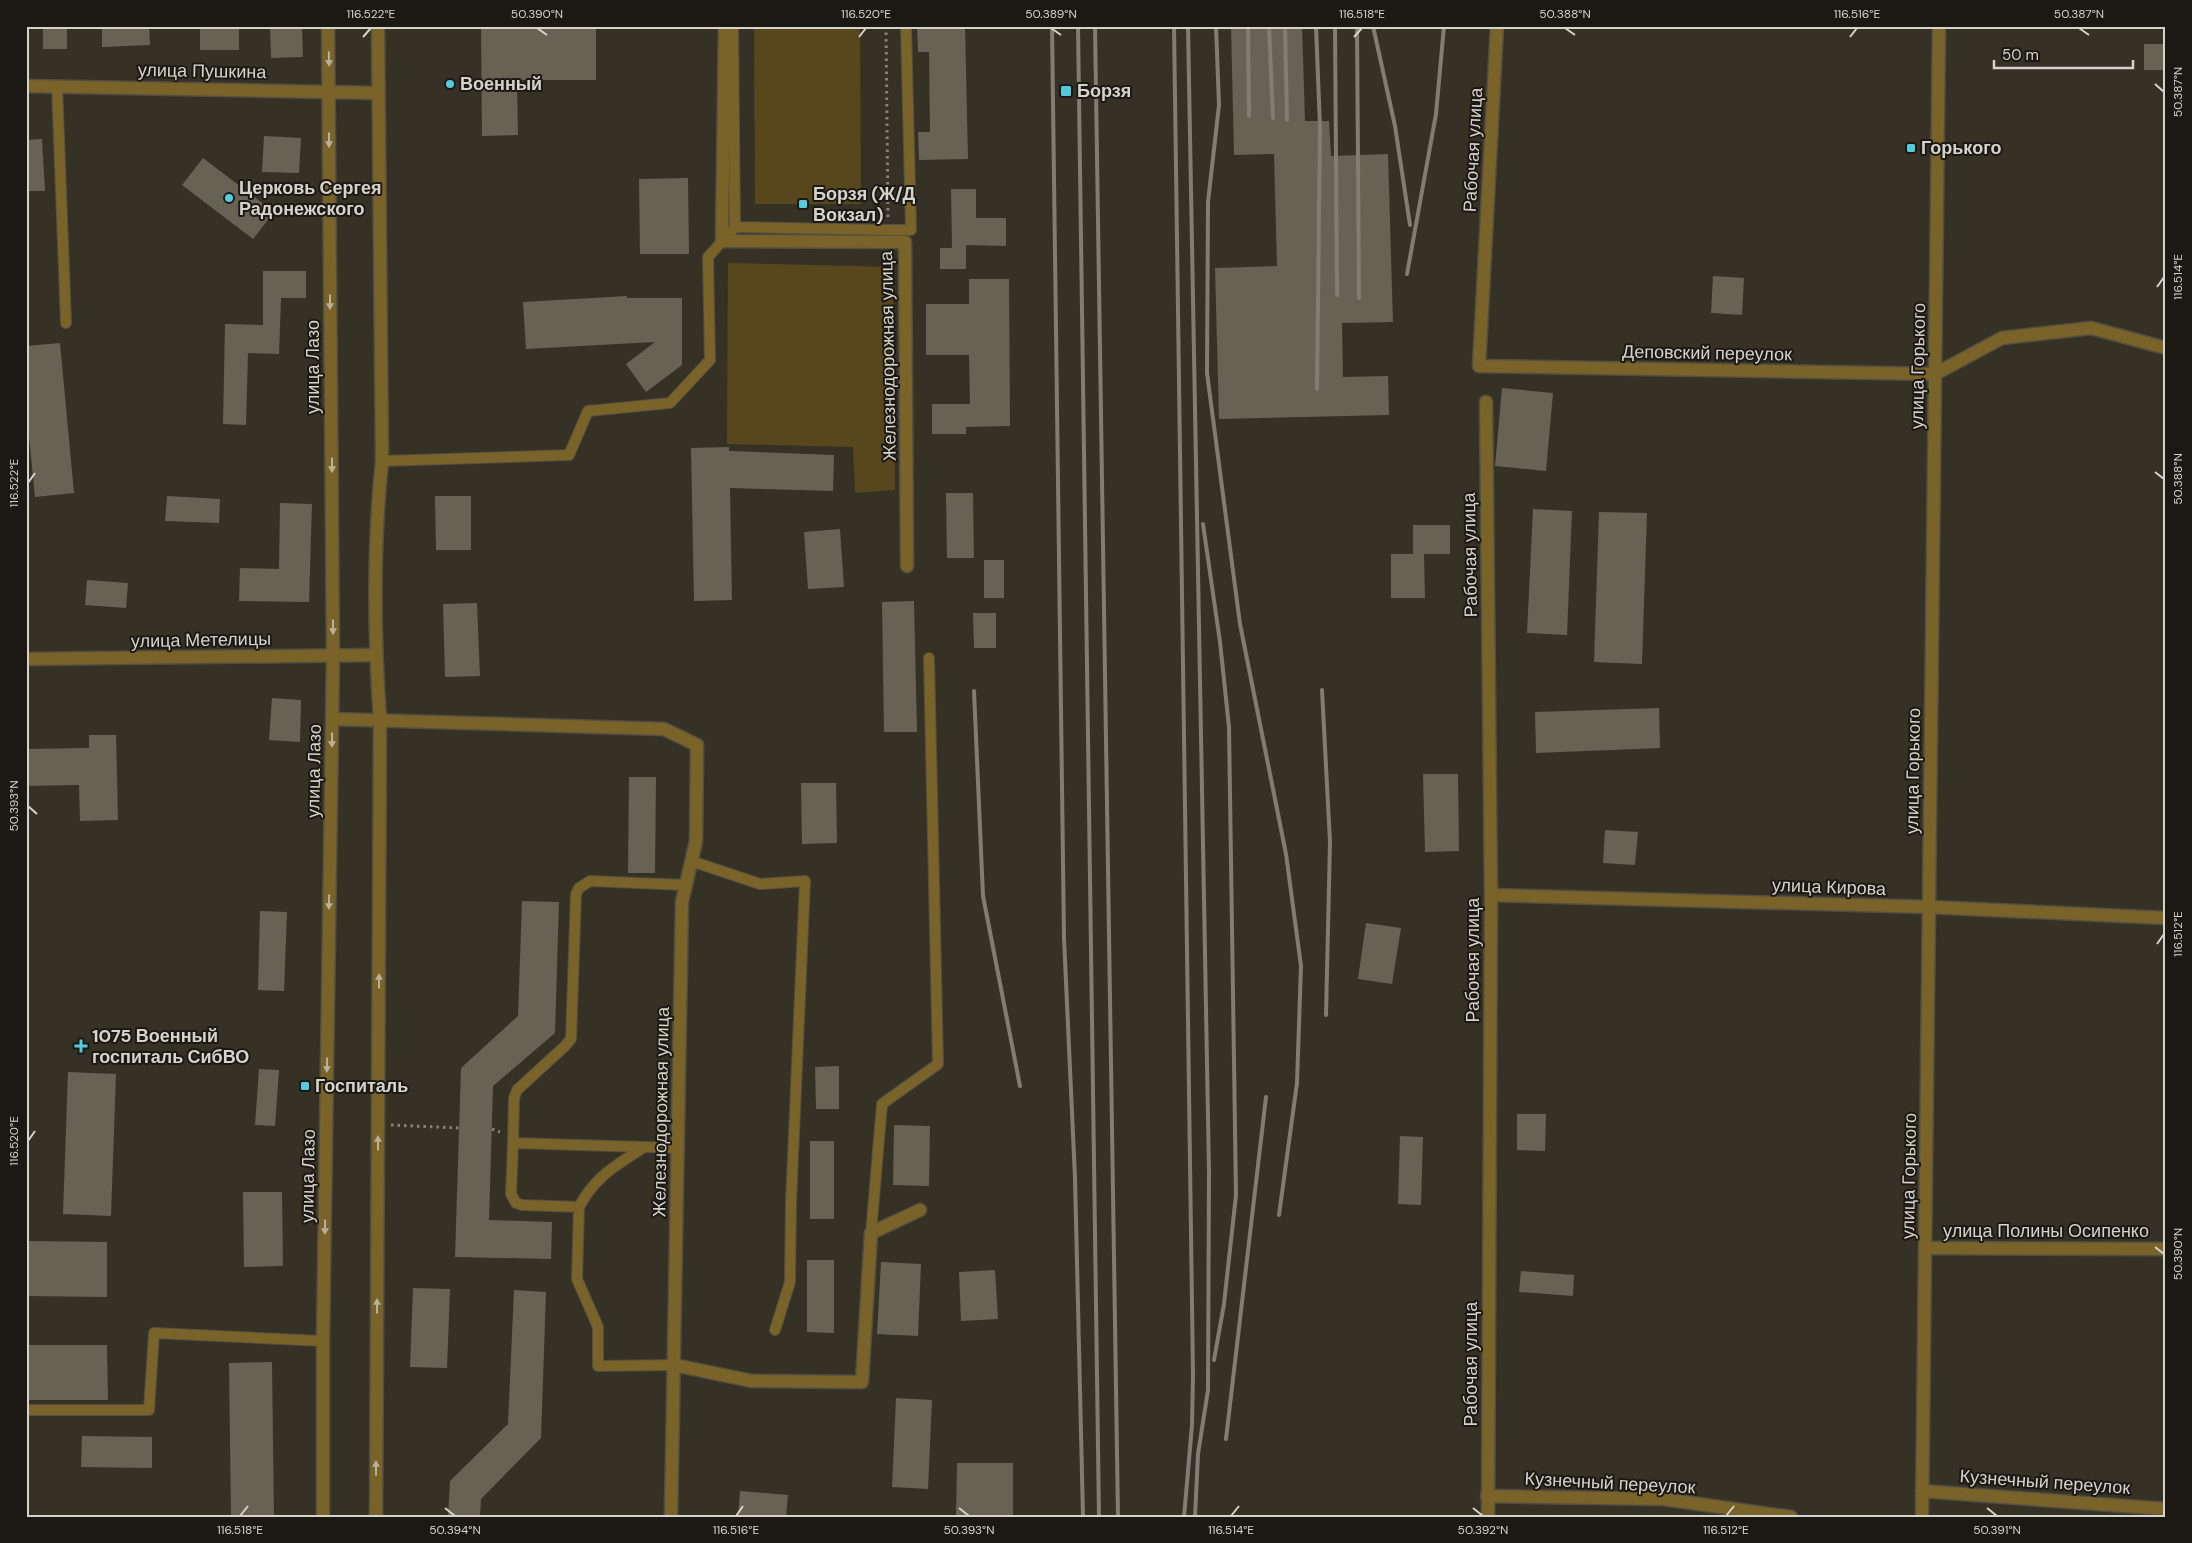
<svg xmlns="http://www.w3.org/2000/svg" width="2192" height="1543" font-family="'DM Sans',sans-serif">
	<rect width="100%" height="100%" fill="#363125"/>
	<g fill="#58471c">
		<polygon points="754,26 860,26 861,204 755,204"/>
		<polygon points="728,263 893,267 895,490 855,493 853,447 727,444"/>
	</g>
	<g fill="#676254">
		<rect x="43" y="26" width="24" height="23"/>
		<polygon points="102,26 149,26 150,45 102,47"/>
		<rect x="200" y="26" width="39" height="24"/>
		<polygon points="270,26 302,26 303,57 271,58"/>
		<polygon points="917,26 965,26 968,159 919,160 918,132 930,132 929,52 918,52"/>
		<polygon points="1231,26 1302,26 1305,121 1329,121 1331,156 1388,154 1393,322 1342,323 1343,377 1388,376 1389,415 1219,419 1215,268 1277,266 1274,154 1234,155"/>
		<polygon points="481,27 596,27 596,80 517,80 518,135 482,136"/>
		<rect x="2144" y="44" width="22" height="26"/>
		<polygon points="264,136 301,138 299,173 262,172"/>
		<polygon points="42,139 45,191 26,191 26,140"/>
		<polygon points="203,158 274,212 253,239 182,185"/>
		<polygon points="688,178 689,254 640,254 639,179"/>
		<polygon points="951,189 976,189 976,218 1006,218 1006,246 966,245 966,269 940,269 940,248 952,248"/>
		<polygon points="263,271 306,271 306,298 281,298 279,354 248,353 246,425 223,424 225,324 263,325"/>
		<polygon points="1713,276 1744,278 1742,315 1711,313"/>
		<polygon points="969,279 1009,279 1010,426 966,427 966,434 932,434 932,404 970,404 969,355 926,355 926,304 969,304"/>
		<polygon points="627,296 627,298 682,298 682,365 646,392 626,364 655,342 526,349 523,302"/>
		<polygon points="60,343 74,493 35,497 26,406 26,346"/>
		<polygon points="1502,388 1553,393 1546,471 1495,466"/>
		<polygon points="729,447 729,451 834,455 833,491 730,488 732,600 694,601 691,448"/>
		<polygon points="946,493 973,493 974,558 947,558"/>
		<polygon points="167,496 220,499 219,523 165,521"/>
		<polygon points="435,496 471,496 471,550 436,550"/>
		<polygon points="280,503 312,504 309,602 239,601 240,568 279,569"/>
		<polygon points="1533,509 1572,511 1567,635 1527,633"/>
		<polygon points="1599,512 1647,513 1642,664 1594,662"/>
		<polygon points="1413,525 1450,525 1450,554 1424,554 1425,598 1391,598 1391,554 1413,554"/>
		<polygon points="840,529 844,587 808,589 804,532"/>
		<rect x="984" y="560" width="20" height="38"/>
		<polygon points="87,580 128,583 126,608 85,605"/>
		<polygon points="914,601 917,732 884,732 882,602"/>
		<polygon points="477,603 480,676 445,677 443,604"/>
		<polygon points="973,613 996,613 996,648 974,648"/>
		<polygon points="272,698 301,700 300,742 269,740"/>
		<polygon points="1659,708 1660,748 1536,753 1535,712"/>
		<polygon points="89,735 116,735 118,820 80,821 79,785 26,786 26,749 89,748"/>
		<polygon points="1423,774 1458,774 1459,851 1425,852"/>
		<polygon points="629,777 656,777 655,873 628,873"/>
		<polygon points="801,783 836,783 837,843 802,844"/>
		<polygon points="1605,830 1638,832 1635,865 1603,863"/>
		<polygon points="522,901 559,902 555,1033 493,1086 489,1220 552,1222 551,1259 455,1257 461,1068 518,1016"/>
		<polygon points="260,911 287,912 284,991 258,990"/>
		<polygon points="1366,923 1401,928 1392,984 1358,979"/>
		<polygon points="839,1066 839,1109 816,1109 815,1067"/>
		<polygon points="259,1069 279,1070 275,1126 255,1125"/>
		<polygon points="68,1072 116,1074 111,1216 63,1214"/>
		<polygon points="1517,1114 1546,1114 1545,1151 1517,1150"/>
		<polygon points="894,1125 930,1126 929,1186 893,1185"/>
		<polygon points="1400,1136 1423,1137 1421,1205 1398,1204"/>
		<rect x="810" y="1141" width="24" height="78"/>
		<polygon points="243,1192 282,1192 283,1266 244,1267"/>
		<polygon points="26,1241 107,1242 107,1297 26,1296"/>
		<polygon points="807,1260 834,1260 834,1333 807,1332"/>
		<polygon points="881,1262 921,1264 918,1336 877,1334"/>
		<polygon points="995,1270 998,1319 961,1321 959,1272"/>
		<polygon points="1521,1271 1574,1275 1573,1296 1519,1292"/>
		<polygon points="413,1288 450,1289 447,1368 410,1367"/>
		<polygon points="514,1290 546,1292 541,1438 481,1499 480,1517 448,1517 450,1481 508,1424"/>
		<polygon points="26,1345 107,1345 108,1400 26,1400"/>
		<polygon points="272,1362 274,1517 231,1517 229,1363"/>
		<polygon points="896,1398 932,1400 928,1489 892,1487"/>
		<polygon points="82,1436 152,1437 152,1468 81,1467"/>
		<polygon points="957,1463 1013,1463 1013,1517 956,1517"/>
		<polygon points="740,1491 788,1495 786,1517 738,1517"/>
	</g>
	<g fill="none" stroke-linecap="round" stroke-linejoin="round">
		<defs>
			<g id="service">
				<polyline points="733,26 735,227 888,230 911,230 906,26"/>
				<polyline points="57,86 66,323"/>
				<polyline points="382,461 569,455 588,411 670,403 710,360 708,257 735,227"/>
				<polyline points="691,861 760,884 805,881 791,1202 790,1282 775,1330"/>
				<polyline points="513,1143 514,1098 517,1090 564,1047 571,1039 576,894 579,888 590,881 686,885"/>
				<path d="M579,1207c17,-32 37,-41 65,-60"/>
				<polyline points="871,1233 882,1104 938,1064 929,658"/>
				<polyline points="674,1365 598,1366 598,1327 577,1279 579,1207 522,1205 516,1203 511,1194 513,1143 678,1148"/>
				<polyline points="26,1410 149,1410 154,1333 323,1341"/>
			</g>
			<g id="minor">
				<polyline points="725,26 722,241 905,242 907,566"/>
				<polyline points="1497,26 1479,366 1935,374 2002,338 2091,328 2166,348"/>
				<polyline points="26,86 377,93"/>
				<polyline points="1486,402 1491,895 1488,1517"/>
				<polyline points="26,659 375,655"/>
				<polyline points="332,719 664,729 697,745 696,841 682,902 671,1517"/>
				<polyline points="1491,895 1929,907 2166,918"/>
				<polyline points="1926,1248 2166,1249"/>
				<polyline points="674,1365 752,1381 862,1382 871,1233 920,1210"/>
				<polyline points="1922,1491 2166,1509"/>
				<polyline points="1487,1496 1663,1499 1791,1517"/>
				<polyline points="1922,1517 1939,26"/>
			</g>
			<g id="tertiary">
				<polyline points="323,1517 323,1341 333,656 328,26"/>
				<path d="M376,1517l4,-797c-6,-86 -7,-173 2,-259l-4,-435"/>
			</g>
		</defs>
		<use href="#service" stroke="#534e43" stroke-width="12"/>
		<use href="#minor" stroke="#534e43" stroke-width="15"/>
		<use href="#tertiary" stroke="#534e43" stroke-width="15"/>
		<g stroke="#878379" stroke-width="3" stroke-dasharray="2.5 4" stroke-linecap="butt">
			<polyline points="886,26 888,218"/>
			<polyline points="391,1125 459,1128"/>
			<polyline points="492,1129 500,1132"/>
		</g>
		<use href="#service" stroke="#7a6328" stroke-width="10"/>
		<use href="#minor" stroke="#7a6328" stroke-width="12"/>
		<use href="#tertiary" stroke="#7a6328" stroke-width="12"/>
		<g stroke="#817d73" stroke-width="4">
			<polyline points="1052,26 1064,938 1075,1178 1083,1517"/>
			<polyline points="1078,26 1099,1517"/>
			<polyline points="1095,26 1118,1517"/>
			<polyline points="1174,26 1193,1375 1192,1425 1184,1517"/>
			<polyline points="1188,26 1209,1172 1208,1390 1198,1454 1195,1517"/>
			<polyline points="1216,26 1219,105 1208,202 1207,373 1240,624 1286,854 1301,966 1297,1083 1279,1215"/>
			<polyline points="1248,26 1249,116"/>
			<polyline points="1269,26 1273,118"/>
			<polyline points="1285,26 1287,120"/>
			<polyline points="1316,26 1320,127 1317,389"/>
			<polyline points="1335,26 1337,295"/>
			<polyline points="1357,26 1359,298"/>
			<polyline points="1373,26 1395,126 1410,225"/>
			<polyline points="1407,274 1436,114 1444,26"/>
			<polyline points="1203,524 1220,642 1229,727 1236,1195 1224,1304 1214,1360"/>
			<polyline points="1322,690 1330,842 1326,1015"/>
			<polyline points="974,691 983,896 1020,1086"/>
			<polyline points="1226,1439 1266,1097"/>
		</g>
	</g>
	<defs><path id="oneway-solid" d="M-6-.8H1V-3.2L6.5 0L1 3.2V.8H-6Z" transform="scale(1.25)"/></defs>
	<g fill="#bab19a">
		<use href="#oneway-solid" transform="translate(329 59) rotate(89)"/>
		<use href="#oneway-solid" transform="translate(329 140) rotate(90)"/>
		<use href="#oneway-solid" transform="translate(330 302) rotate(90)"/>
		<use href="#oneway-solid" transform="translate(332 465) rotate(90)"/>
		<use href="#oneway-solid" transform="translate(333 627) rotate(90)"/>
		<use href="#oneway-solid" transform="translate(332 740) rotate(91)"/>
		<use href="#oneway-solid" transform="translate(329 902) rotate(91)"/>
		<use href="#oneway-solid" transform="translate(379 981) rotate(-90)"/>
		<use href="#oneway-solid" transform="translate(327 1065) rotate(91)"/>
		<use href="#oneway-solid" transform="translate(378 1143) rotate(-90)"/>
		<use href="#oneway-solid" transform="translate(325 1227) rotate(91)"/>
		<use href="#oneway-solid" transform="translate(377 1306) rotate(-90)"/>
		<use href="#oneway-solid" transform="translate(376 1468) rotate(-90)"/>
	</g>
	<path fill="none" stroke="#d6d3cb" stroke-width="2" d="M537,28l10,7M1051,28l10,7M1565,28l10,7M2079,28l10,7M363,37l8,-9M859,37l7,-9M1354,37l8,-9M1850,37l7,-9M2155,84l9,8M2157,287l7,-10M2155,472l9,7M28,483l7,-10M28,806l9,8M2157,944l7,-10M28,1141l7,-10M2155,1247l9,7M445,1508l10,8M959,1508l10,8M1473,1508l10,8M1987,1508l10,8M240,1516l8,-10M736,1516l7,-10M1231,1516l8,-10M1726,1516l8,-10"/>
	<g fill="#54cadd" stroke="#1c1914" stroke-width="2">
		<circle cx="450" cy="84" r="5"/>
		<rect x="1060" y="85" width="12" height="12" rx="2.5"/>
		<rect x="1906" y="143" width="10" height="10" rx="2.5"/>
		<circle cx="229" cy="198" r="5"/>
		<rect x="798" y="199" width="10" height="10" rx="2.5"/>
		<path d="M78.5 1038.5h5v5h5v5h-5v5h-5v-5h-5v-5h5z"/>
		<rect x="300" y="1081" width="10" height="10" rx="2.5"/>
	</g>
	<g text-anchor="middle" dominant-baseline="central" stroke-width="4" stroke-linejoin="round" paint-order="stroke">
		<g font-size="18" fill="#d6d3cb" stroke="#1c1914">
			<text transform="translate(202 71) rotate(1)">улица Пушкина</text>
			<text transform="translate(1473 150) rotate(-87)">Рабочая улица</text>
			<text transform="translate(1707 353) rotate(1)">Деповский переулок</text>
			<text transform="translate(888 356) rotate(-91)">Железнодорожная улица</text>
			<text transform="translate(1918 366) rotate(-89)">улица Горького</text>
			<text transform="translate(313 367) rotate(-90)">улица Лазо</text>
			<text transform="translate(1470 555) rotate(-91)">Рабочая улица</text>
			<text transform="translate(201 640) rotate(-1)">улица Метелицы</text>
			<text transform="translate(314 771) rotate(-89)">улица Лазо</text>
			<text transform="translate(1913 771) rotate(-89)">улица Горького</text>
			<text transform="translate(1829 887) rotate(2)">улица Кирова</text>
			<text transform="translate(1473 960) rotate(-90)">Рабочая улица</text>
			<text transform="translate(661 1112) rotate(-89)">Железнодорожная улица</text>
			<text transform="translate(308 1176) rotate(-89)">улица Лазо</text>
			<text transform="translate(1909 1176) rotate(-89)">улица Горького</text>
			<text x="2046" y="1231">улица Полины Осипенко</text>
			<text transform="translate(1471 1364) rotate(-90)">Рабочая улица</text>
			<text transform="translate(2045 1482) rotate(4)">Кузнечный переулок</text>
			<text transform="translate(1610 1483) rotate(3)">Кузнечный переулок</text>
		</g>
		<g font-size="18" font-weight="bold" fill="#d6d3cb" stroke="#1c1914" text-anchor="start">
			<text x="460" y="84">Военный</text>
			<text x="1077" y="91">Борзя</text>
			<text x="1921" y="148">Горького</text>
			<text x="239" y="188">Церковь Сергея<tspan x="239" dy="21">Радонежского</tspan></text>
			<text x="813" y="194">Борзя (Ж/Д<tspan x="813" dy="21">Вокзал)</tspan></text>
			<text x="92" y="1036">1075 Военный<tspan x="92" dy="21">госпиталь СибВО</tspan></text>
			<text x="315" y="1086">Госпиталь</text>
		</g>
	</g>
	<rect width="2192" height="1543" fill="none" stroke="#1c1914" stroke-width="55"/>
	<path d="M1994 60v8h139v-8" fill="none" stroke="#d6d3cb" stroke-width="2.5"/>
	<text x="2002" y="60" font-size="15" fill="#d6d3cb" stroke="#1c1914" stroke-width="4" paint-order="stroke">50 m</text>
	<rect x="28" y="28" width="2136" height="1488" fill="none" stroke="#d6d3cb" stroke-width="2"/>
	<g font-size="12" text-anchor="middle" fill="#d6d3cb">
		<text x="371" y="18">116.522°E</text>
		<text x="537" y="18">50.390°N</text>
		<text x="866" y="18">116.520°E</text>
		<text x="1051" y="18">50.389°N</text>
		<text x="1362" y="18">116.518°E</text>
		<text x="1565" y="18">50.388°N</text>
		<text x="1857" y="18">116.516°E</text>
		<text x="2079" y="18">50.387°N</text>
		<text transform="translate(2178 92) rotate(-90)" y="4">50.387°N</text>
		<text transform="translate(2178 277) rotate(-90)" y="4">116.514°E</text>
		<text transform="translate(2178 479) rotate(-90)" y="4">50.388°N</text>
		<text transform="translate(14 483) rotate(-90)" y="4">116.522°E</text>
		<text transform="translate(14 806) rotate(-90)" y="4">50.393°N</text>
		<text transform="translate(2178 934) rotate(-90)" y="4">116.512°E</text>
		<text transform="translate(14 1141) rotate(-90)" y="4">116.520°E</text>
		<text transform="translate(2178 1254) rotate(-90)" y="4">50.390°N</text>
		<text x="240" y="1534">116.518°E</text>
		<text x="455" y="1534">50.394°N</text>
		<text x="736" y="1534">116.516°E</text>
		<text x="969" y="1534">50.393°N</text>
		<text x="1231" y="1534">116.514°E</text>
		<text x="1483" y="1534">50.392°N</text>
		<text x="1726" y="1534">116.512°E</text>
		<text x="1997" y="1534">50.391°N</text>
	</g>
</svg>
